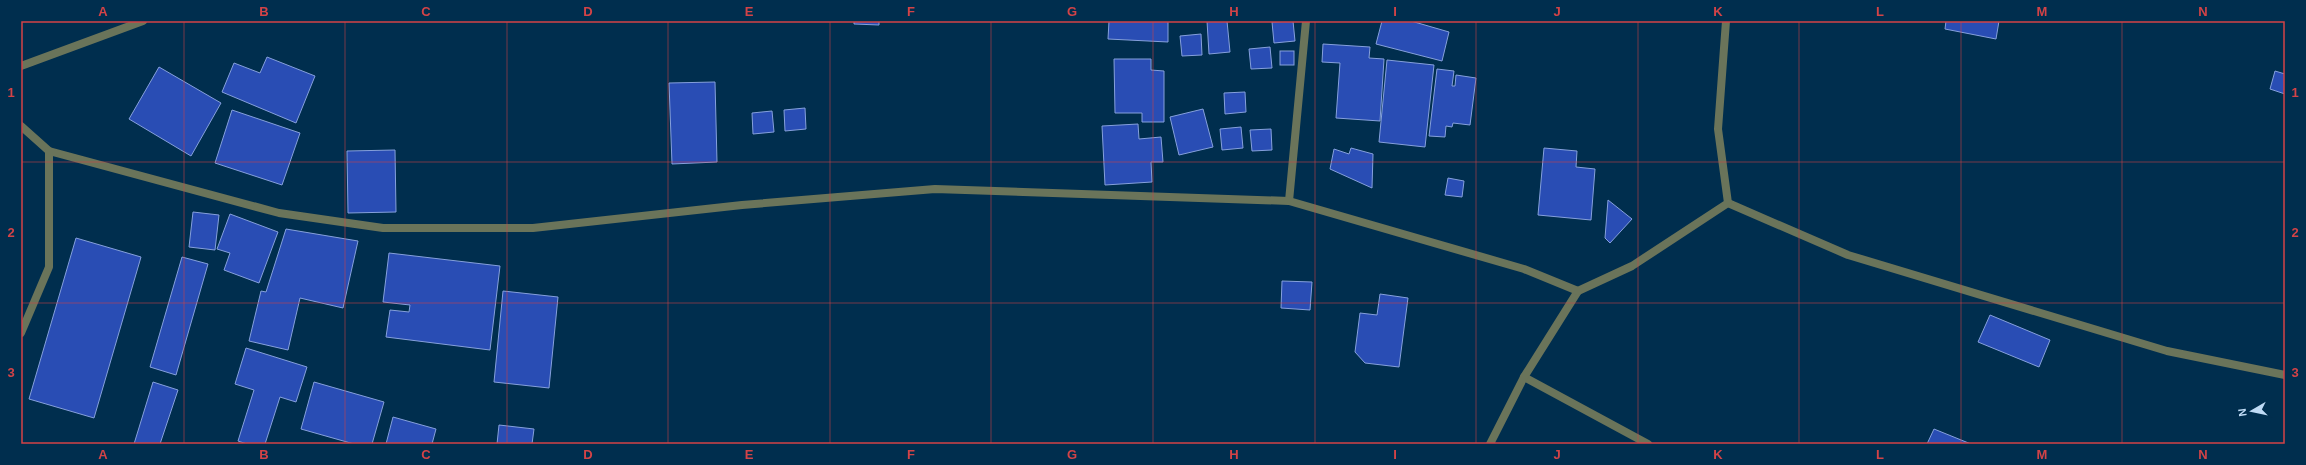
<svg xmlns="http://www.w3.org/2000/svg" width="2306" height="465" font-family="Helvetica,sans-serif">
	<rect width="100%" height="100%" fill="#002e4e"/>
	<g fill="#294db4" stroke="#85a0dc">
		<polygon points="854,21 879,21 879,25 854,24"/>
		<polygon points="1109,21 1168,21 1168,42 1108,39"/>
		<polygon points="1207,21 1227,21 1230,52 1209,54"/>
		<polygon points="1293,21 1295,41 1274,43 1272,22"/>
		<polygon points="1382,21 1411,21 1449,32 1442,61 1376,44"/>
		<polygon points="1946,21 1999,21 1996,39 1945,29"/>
		<polygon points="1201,34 1202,55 1182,56 1180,36"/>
		<polygon points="1323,44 1370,47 1369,58 1384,59 1380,121 1336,118 1340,63 1322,62"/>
		<polygon points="1270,47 1272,68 1251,69 1249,49"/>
		<rect x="1280" y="51" width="14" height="14"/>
		<polygon points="267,57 315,76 296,123 222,92 234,63 260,73"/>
		<polygon points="1114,59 1151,59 1151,70 1164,71 1164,122 1142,122 1142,113 1115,113"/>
		<polygon points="1387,60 1434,65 1425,147 1379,142"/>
		<polygon points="159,67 221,103 191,156 129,119"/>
		<polygon points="1437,69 1454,71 1452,86 1455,86 1456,75 1476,78 1470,125 1453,123 1452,127 1446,126 1445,137 1429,136"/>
		<polygon points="2275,71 2285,74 2285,94 2270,89"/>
		<polygon points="715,82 717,162 672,164 669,83"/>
		<polygon points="1245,92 1246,112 1225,114 1224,93"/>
		<polygon points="805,108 806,129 785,131 784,110"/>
		<polygon points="1203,109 1213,147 1179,155 1170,117"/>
		<polygon points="232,110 300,133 282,185 215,163"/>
		<polygon points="772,111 774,132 753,134 752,113"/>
		<polygon points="1138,124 1139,139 1161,137 1163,162 1151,162 1152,182 1105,185 1102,126"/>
		<polygon points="1241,127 1243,148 1222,150 1220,129"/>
		<polygon points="1271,129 1272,150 1252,151 1250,130"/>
		<polygon points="1351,148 1373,154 1372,188 1330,169 1334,149 1349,154"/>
		<polygon points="1544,148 1577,151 1576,167 1595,169 1591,220 1538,215"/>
		<polygon points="395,150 396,212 348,213 347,151"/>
		<polygon points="1448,178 1464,181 1462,197 1445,195"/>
		<polygon points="1608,200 1632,219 1610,243 1605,238"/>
		<polygon points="193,212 219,215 215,250 189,247"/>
		<polygon points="230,214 278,232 259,283 224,270 230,253 217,249"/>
		<polygon points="286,229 358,241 343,308 300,298 288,350 249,341 261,291 266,292"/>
		<polygon points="76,238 141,257 94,418 29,399"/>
		<polygon points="389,253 500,266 490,350 386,337 390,310 409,312 410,305 383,302"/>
		<polygon points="182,257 208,264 176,375 150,367"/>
		<polygon points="1282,281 1312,282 1310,310 1281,308"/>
		<polygon points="503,291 558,297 549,388 494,382"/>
		<polygon points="1380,294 1408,298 1399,367 1365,363 1355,352 1360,313 1377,315"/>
		<polygon points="1990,315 2050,340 2039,367 1978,342"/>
		<polygon points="246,348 307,367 296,402 280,397 265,444 247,444 238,441 254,390 235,384"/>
		<polygon points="153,382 178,390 160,444 134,444"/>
		<polygon points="314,382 384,402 372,444 354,444 301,429"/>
		<polygon points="393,417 436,429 432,444 386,444"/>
		<polygon points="499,425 534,429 532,444 497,444"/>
		<polygon points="1934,429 1971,444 1927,444"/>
	</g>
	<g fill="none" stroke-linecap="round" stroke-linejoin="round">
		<g stroke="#6a745a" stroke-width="8">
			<polyline points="21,66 143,21"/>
			<polyline points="21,126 49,151"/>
			<polyline points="1289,201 1306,21"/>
			<polyline points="1728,203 1848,255 2167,351 2285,375"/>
			<polyline points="1524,377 1648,444"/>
			<polyline points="1490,444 1524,377 1578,291"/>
		</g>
		<polyline stroke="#6a745a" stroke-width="8" points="21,333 49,267 49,151 279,213 383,228 533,228 742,205 935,189 1289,201 1524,269 1578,291 1632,266 1728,203 1718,129 1726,21"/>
	</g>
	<path fill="none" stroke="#d34347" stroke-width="1" stroke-opacity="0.55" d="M184,21v423M345,21v423M507,21v423M668,21v423M830,21v423M991,21v423M1153,21v423M1315,21v423M1476,21v423M1638,21v423M1799,21v423M1961,21v423M2122,21v423M21,162h2264M21,303h2264"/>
	<rect width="2306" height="465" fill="none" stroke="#002e4e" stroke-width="44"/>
	<g transform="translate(2252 411) rotate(261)" stroke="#002e4e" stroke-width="3" paint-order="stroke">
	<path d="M0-3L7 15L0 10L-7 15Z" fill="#bfdbf5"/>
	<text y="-6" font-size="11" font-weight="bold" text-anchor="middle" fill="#bfdbf5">N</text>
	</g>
	<rect x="22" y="22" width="2262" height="421" fill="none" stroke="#d34347" stroke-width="1.5"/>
	<g font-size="13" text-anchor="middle" font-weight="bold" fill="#d34347">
		<text x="103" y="16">A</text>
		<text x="264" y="16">B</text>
		<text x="426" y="16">C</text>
		<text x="588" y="16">D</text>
		<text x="749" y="16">E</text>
		<text x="911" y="16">F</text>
		<text x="1072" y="16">G</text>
		<text x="1234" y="16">H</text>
		<text x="1395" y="16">I</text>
		<text x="1557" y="16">J</text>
		<text x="1718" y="16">K</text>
		<text x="1880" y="16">L</text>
		<text x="2042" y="16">M</text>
		<text x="2203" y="16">N</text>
		<text x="11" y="97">1</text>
		<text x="2295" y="97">1</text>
		<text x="11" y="237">2</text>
		<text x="2295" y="237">2</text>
		<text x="11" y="377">3</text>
		<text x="2295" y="377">3</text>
		<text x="103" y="459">A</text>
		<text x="264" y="459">B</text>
		<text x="426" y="459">C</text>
		<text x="588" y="459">D</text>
		<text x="749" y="459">E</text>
		<text x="911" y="459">F</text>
		<text x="1072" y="459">G</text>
		<text x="1234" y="459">H</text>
		<text x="1395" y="459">I</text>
		<text x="1557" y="459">J</text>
		<text x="1718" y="459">K</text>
		<text x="1880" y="459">L</text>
		<text x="2042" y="459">M</text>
		<text x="2203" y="459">N</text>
	</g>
</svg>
